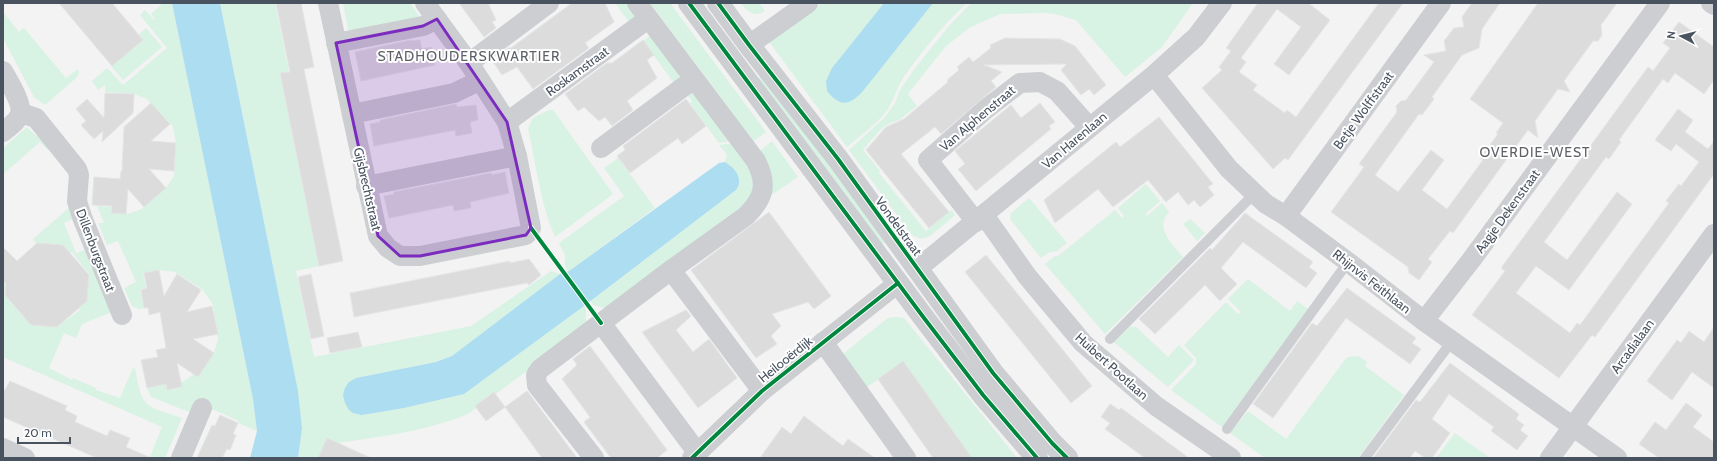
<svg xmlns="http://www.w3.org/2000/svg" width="1717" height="461" font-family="Cabin,sans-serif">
	<rect width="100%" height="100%" fill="#f3f3f3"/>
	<g fill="#d8f2e4">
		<polygon points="160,3 172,3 253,399 257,431 238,423 239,421 198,403 194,414 151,397 147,388 166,384 167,390 182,388 181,383 194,374 198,377 214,353 218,339 213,305 210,300 202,289 175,272 159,270 143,273 146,288 140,290 144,308 139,309 132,306 124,288 136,282 118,241 107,245 98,223 104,223 97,206 111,207 111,213 127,214 140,210 166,188 174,176 176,143 173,127 147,99 134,94 105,92 105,85 98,90 92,81 107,68 123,85 167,48 140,15 145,10 154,20 155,19 151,14 161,5"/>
		<path d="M220,3h55l14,69 -9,2 39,192 -23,5 18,86 157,-31 80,-55 9,3 -108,82 -16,6 -80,16 -7,4 13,33 42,-7 60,-14 120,-88 2,4v18l-118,86c-44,18 -91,23 -138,30l-11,14h-21l4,-30 -4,-37z"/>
		<polygon points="343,3 410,3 419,16 418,20 349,34"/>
		<path d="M615,3h15c6,8 5,14 1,22z"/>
		<polygon points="650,3 670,3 766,132 750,144 731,111"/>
		<path d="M741,3h18l6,8c-11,7 -18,1 -24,-8z"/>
		<path d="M822,3h62l-52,65 31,23 70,-88h34c-24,22 -46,49 -64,75 -6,10 -9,21 -15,31 -11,15 -27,26 -41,38l-77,-104 1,-5z"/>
		<path d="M971,3h222l-31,44 -37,30 -49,-57 -21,-6 -10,-1 -45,1 -31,14 -24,19 -37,47 9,12 -18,14 -11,4 -8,6 -17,20 17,21 -1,2 47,58 25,-21 4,5 -25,21c-7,4 -12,3 -19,-2l-62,-84 36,-33 10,-14 6,-15 15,-21 33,-41z"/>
		<polygon points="3,12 19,32 24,28 66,78 78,69 79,73 77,77 45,105 34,97 3,38"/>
		<polygon points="146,28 162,47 123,80 111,66 143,40 139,34"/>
		<polygon points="652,34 683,74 679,76 684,82 677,87 643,41"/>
		<polygon points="765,73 888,240 876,249 753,82"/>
		<polygon points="693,86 730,141 719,143 690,103 692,101 685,92"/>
		<path d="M549,110h4l60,84 -58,43c-15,-34 -19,-73 -27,-109l5,-10z"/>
		<polygon points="26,128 29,129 36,136 39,134 50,150 48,150 40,142 3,174 3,148"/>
		<polygon points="772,141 798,177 770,196 757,153"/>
		<polygon points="734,143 749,163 757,196 611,310 593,305 591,301 736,190 730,165 725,162 727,154 719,145"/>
		<polygon points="618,158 655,208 569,271 565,267 565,255 559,243 624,196 604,168"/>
		<path d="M1146,184l14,17 -15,13 2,2 15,-13 7,9c-15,16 3,32 14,45l-78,77 -60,-70 10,-8h3l57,-46 7,8 2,-2 -6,-8z"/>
		<polygon points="1029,198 1067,243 1057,251 1050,252 1041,258 1010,219 1011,213"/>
		<path d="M70,207l5,11 -11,5 12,30 11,-4 25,63 -30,12 -6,14 -12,-5 -15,35 23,12 1,-2 23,10v2l24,8 13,-30 2,1c8,41 9,36 47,49l-17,40 -15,-1 12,-30 -159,-70v-75l3,1 -1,12 18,22h1l7,8 26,2 23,-17 -1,-2 8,-7 2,-27 -17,-22 -2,1 -7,-8 -27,-2 -3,-4z"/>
		<polygon points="1190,219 1205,233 1197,241 1183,224"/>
		<polygon points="1248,279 1290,311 1297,301 1308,309 1222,427 1171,390 1196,364 1196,358 1184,345 1226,302 1238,314 1241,312 1228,299"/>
		<polygon points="897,317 904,318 1017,458 971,458 903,362 867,387 843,354 888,318"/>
		<polygon points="1131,326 1133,328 1135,326 1168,357 1179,345 1194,360 1168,387 1114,342"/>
		<polygon points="1358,356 1367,362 1365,366 1404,395 1358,458 1265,458 1230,433 1248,411 1286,439 1347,357"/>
		<polygon points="1455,433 1490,458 1436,458"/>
	</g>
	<g fill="#acddf0">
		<polygon points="172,3 220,3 298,391 302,428 298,458 250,458 257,431 253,399"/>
		<path d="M884,3h49l-70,88c-14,15 -23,16 -36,0l-1,-10 6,-13z"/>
		<path d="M725,162c10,6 19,17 11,28l-152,116 -120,88 -60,14 -42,7 -9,-2 -4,-3 -4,-7 -2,-8 2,-7 4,-6 7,-4 80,-16 16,-6 108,-82 9,-3 150,-108z"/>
	</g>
	<g fill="#dcdcdd" stroke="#e4e5e6">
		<polygon points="59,3 112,3 143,40 112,66"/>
		<polygon points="276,3 301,3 314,67 304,69 343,261 319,266 280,73 290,72"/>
		<polygon points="459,3 488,3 496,20 492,22 496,28 484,37"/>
		<polygon points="572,3 605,3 614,22 585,43 589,48 533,89 517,67 502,75 494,63 499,59 497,56 510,47 511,48"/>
		<polygon points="1258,3 1308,3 1330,20 1289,75 1274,64 1301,27 1277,9 1241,58 1246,62 1239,72 1257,85 1253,90 1285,113 1287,110 1296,117 1379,3 1403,3 1288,160 1285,158 1273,169 1202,88 1222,70 1219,67 1231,51 1226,48"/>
		<polygon points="1472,3 1500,3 1482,29 1479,48 1462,55 1432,97 1434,99 1422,115 1419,114 1375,175 1398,192 1431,150 1444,160 1422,190 1447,209 1483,160 1480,158 1498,134 1496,133 1503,123 1470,99 1538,3 1617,3 1601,25 1602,35 1598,41 1593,41 1564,81 1570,92 1558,89 1535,121 1538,138 1528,130 1453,233 1450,231 1428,259 1432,262 1419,280 1409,273 1408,267 1331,212 1364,167 1359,164 1397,112 1396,106 1401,101 1406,100 1434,62 1424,55 1446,51 1444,41 1454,28 1464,27 1462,17"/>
		<polygon points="1679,22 1714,47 1714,80 1704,94 1675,73 1668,83 1663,79 1619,140 1621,142 1609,159 1606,157 1544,242 1567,260 1617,192 1632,204 1569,290 1536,266 1516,293 1570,333 1577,323 1580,325 1669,203 1666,201 1679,184 1681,186 1699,162 1676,144 1671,151 1655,140 1678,109 1693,120 1685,132 1708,149 1714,141 1714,174 1595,337 1592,335 1559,378 1472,315 1505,271 1501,268 1648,67 1653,71 1670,48 1663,43"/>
		<polygon points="1005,38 1060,39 1075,46 1106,85 1094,95 1089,89 1081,95 1061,70 1067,64 984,65 1002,72 991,81 996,87 941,134 935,127 901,154 949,212 929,228 866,150 886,127 904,119 948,82 947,80 959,70 957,67 969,57 973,62 991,48 990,45"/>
		<polygon points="411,40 411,41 420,40 422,49 431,47 435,65 361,81 355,52"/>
		<polygon points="643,40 654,55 647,60 657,78 627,101 633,110 612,126 605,117 599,121 584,107 578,111 565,94 607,63 612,63"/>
		<polygon points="105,93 134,94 133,113 102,142 103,131 94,139 81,125 86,121 76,109 87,99 104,118"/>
		<polygon points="686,99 706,126 682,144 678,138 630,173 617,156 625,150 623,146"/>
		<polygon points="151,103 170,124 151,141 176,143 174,171 149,169 166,188 144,207 128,189 126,214 111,213 112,206 92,205 94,177 120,179 121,171 122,171 124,127"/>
		<polygon points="1040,103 1055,122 1049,126 1051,129 976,191 958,169 965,164 955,151 1011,105 1021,118"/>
		<polygon points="456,104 457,107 476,105 478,120 470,122 472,133 456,136 455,130 374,146 370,124 380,122 380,120"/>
		<polygon points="1159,117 1213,184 1208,187 1214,195 1200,207 1194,200 1188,205 1178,192 1166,202 1148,180 1113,207 1098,189 1055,223 1044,200 1116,142 1120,147"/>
		<polygon points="505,172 509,193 470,202 471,208 454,211 453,205 389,218 384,196 394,194 394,192 491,173 492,175"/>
		<polygon points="769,212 831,296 814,309 808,302 772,314 781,326 771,336 777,344 756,358 691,270"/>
		<polygon points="1245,213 1313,262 1309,267 1317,273 1306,288 1243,242 1221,268 1237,284 1220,301 1205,285 1155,334 1139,319 1210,248 1212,250"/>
		<polygon points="37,243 63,245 89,275 87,301 57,327 31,325 5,295 6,283 3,282 3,247 17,261"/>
		<polygon points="986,255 1092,386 1071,403 965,272"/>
		<polygon points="529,259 541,275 529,285 527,283 354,317 350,293 510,261 510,263"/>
		<polygon points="159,270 164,296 177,274 201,290 187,312 212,306 218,334 193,339 214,353 198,377 177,363 182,387 167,390 166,384 147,388 141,360 158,357 156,350 166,348 160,312 149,315 148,308 144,308 141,290 147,288 144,273"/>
		<polygon points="311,274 324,336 311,339 298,277"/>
		<polygon points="1347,288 1416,338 1412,343 1421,349 1410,364 1346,318 1273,418 1253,404 1312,323 1317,326"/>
		<polygon points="686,310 691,316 676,330 693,352 709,339 737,378 698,408 642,332"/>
		<polygon points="1714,327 1714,388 1692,372 1672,400 1647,381 1677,340 1681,343 1689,331 1704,342"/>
		<polygon points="358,332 362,347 330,353 327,338"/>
		<polygon points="590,346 667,450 657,458 611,458 584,422 590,417 562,379 577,365 573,359"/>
		<polygon points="903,361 972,458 933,458 878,379"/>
		<polygon points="1450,363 1519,414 1516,419 1524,425 1520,430 1528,436 1517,450 1491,431 1494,427 1449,394 1432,419 1450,433 1432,458 1425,458 1415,451 1410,458 1373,458 1416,400 1420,402"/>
		<polygon points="10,381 67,406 65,410 77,416 75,422 107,436 110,430 130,438 126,447 151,458 97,458 3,417 3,393"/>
		<polygon points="527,391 528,392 577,458 542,458 505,407"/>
		<polygon points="494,392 505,407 486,421 475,406"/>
		<polygon points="1686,403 1702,415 1693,427 1714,442 1714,458 1659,458 1639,444 1655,422 1666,430"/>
		<polygon points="1110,404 1119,410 1121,408 1189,458 1145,458 1105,429 1110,423 1101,417"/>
		<polygon points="220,415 238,423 233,434 236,435 230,450 227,449 222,458 197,458 212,425 215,426"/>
		<polygon points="804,416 843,446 848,439 875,458 760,458 782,427 791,434"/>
		<polygon points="327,438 371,458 318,458"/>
	</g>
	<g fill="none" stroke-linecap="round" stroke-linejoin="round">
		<g stroke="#ccced1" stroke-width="10">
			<polyline points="1110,339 1255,193"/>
			<polyline points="1227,429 1348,262"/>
			<polyline points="1365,458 1452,341"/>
		</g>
		<g stroke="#ccced1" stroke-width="20">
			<polyline points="328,3 378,236 388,248 400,256 420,256 526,235 531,228 517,156 507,122 469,63 425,3"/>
			<polyline points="1711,3 1714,5"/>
			<polyline points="336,43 423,26 437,19"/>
			<polyline points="749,45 808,3"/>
			<polyline points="469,63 549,3"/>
			<path d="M3,71c5,9 20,33 17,43 -3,8 -11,13 -17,18"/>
			<polyline points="1154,75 1229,169 1266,204 1286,216 1348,262 1424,321 1617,458"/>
			<polyline points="21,113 36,118 77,169 79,175 77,201 82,217 122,315"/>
			<polyline points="352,114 454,93 479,81"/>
			<polyline points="507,122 648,19"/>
			<polyline points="601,148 694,79"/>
			<polyline points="366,186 517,156"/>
			<polyline points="984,215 1027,276 1083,343 1156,406 1231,458"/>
			<polyline points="1286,216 1441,3"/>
			<polyline points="976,222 928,160 986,109 1020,83 1040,82 1057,91 1089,127"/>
			<polyline points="917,269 1154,75 1196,37 1222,3"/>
			<polyline points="671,270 762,391"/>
			<polyline points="1424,321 1472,259 1660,3"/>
			<polyline points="601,323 697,452"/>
			<polyline points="823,342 906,458"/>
			<polyline points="3,448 25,458"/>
			<polyline points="181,458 202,408"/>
			<path d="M594,458l-57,-73 -1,-10 4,-6 131,-99 75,-54c18,-18 22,-31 10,-55l-119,-158"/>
			<polyline points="692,458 762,391 898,283"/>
			<polyline points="1550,458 1714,234"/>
		</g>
		<g stroke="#ccced1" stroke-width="22">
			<polyline points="689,3 924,318 983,395 1037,458"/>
			<polyline points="718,3 749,45 838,159 993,373 1052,443 1067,458"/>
		</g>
		<defs>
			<g id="cycleway">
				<polyline points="689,3 924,318 983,395 1037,458"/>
				<polyline points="718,3 749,45 838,159 993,373 1052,443 1067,458"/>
				<polyline points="531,228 601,323"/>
				<polyline points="692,458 762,391 898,283"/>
			</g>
		</defs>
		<use href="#cycleway" stroke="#fff" stroke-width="6"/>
		<use href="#cycleway" stroke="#00873e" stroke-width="4"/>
	</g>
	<path fill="#7b2cbf" fill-opacity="0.2" stroke="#7b2cbf" stroke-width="3" stroke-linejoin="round" d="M437,19l70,103 24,106 -5,7 -106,21h-20l-22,-20 -42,-193 87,-17z"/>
	<g text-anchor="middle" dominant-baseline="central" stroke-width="4" stroke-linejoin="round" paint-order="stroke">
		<g font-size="13" fill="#495360" stroke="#fff">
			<text transform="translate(577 71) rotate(-36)">Roskamstraat</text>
			<text transform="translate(1363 110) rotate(-54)">Betje Wolffstraat</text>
			<text transform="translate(977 118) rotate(-40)">Van Alphenstraat</text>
			<text transform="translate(1074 140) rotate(-40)">Van Harenlaan</text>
			<text transform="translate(368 189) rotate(77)">Gijsbrechtstraat</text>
			<text transform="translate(1507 211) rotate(-54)">Aagje Dekenstraat</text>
			<text transform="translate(899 226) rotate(54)">Vondelstraat</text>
			<text transform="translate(96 250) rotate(69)">Dillenburgstraat</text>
			<text transform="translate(1372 281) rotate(38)">Rhijnvis Feithlaan</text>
			<text transform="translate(1632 346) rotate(-54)">Arcadialaan</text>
			<text transform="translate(785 359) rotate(-39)">Heilooërdijk</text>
			<text transform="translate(1112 366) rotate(42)">Huibert Pootlaan</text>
		</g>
		<g font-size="14" letter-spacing="1" fill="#5e6167" stroke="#fff">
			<text x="469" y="56">STADHOUDERSKWARTIER</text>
			<text x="1535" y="152">OVERDIE-WEST</text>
		</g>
	</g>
	<rect width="1717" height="461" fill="none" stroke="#495360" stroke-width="8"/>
	<g transform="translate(1681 36) rotate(277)" stroke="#ffffff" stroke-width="3" paint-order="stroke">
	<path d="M0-3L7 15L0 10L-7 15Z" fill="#495360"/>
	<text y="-6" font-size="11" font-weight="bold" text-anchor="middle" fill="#495360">N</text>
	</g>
	<path d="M18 437v6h52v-6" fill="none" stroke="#495360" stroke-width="2"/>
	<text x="24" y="437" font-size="12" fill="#495360" stroke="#ffffff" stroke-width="3" paint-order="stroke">20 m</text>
</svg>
